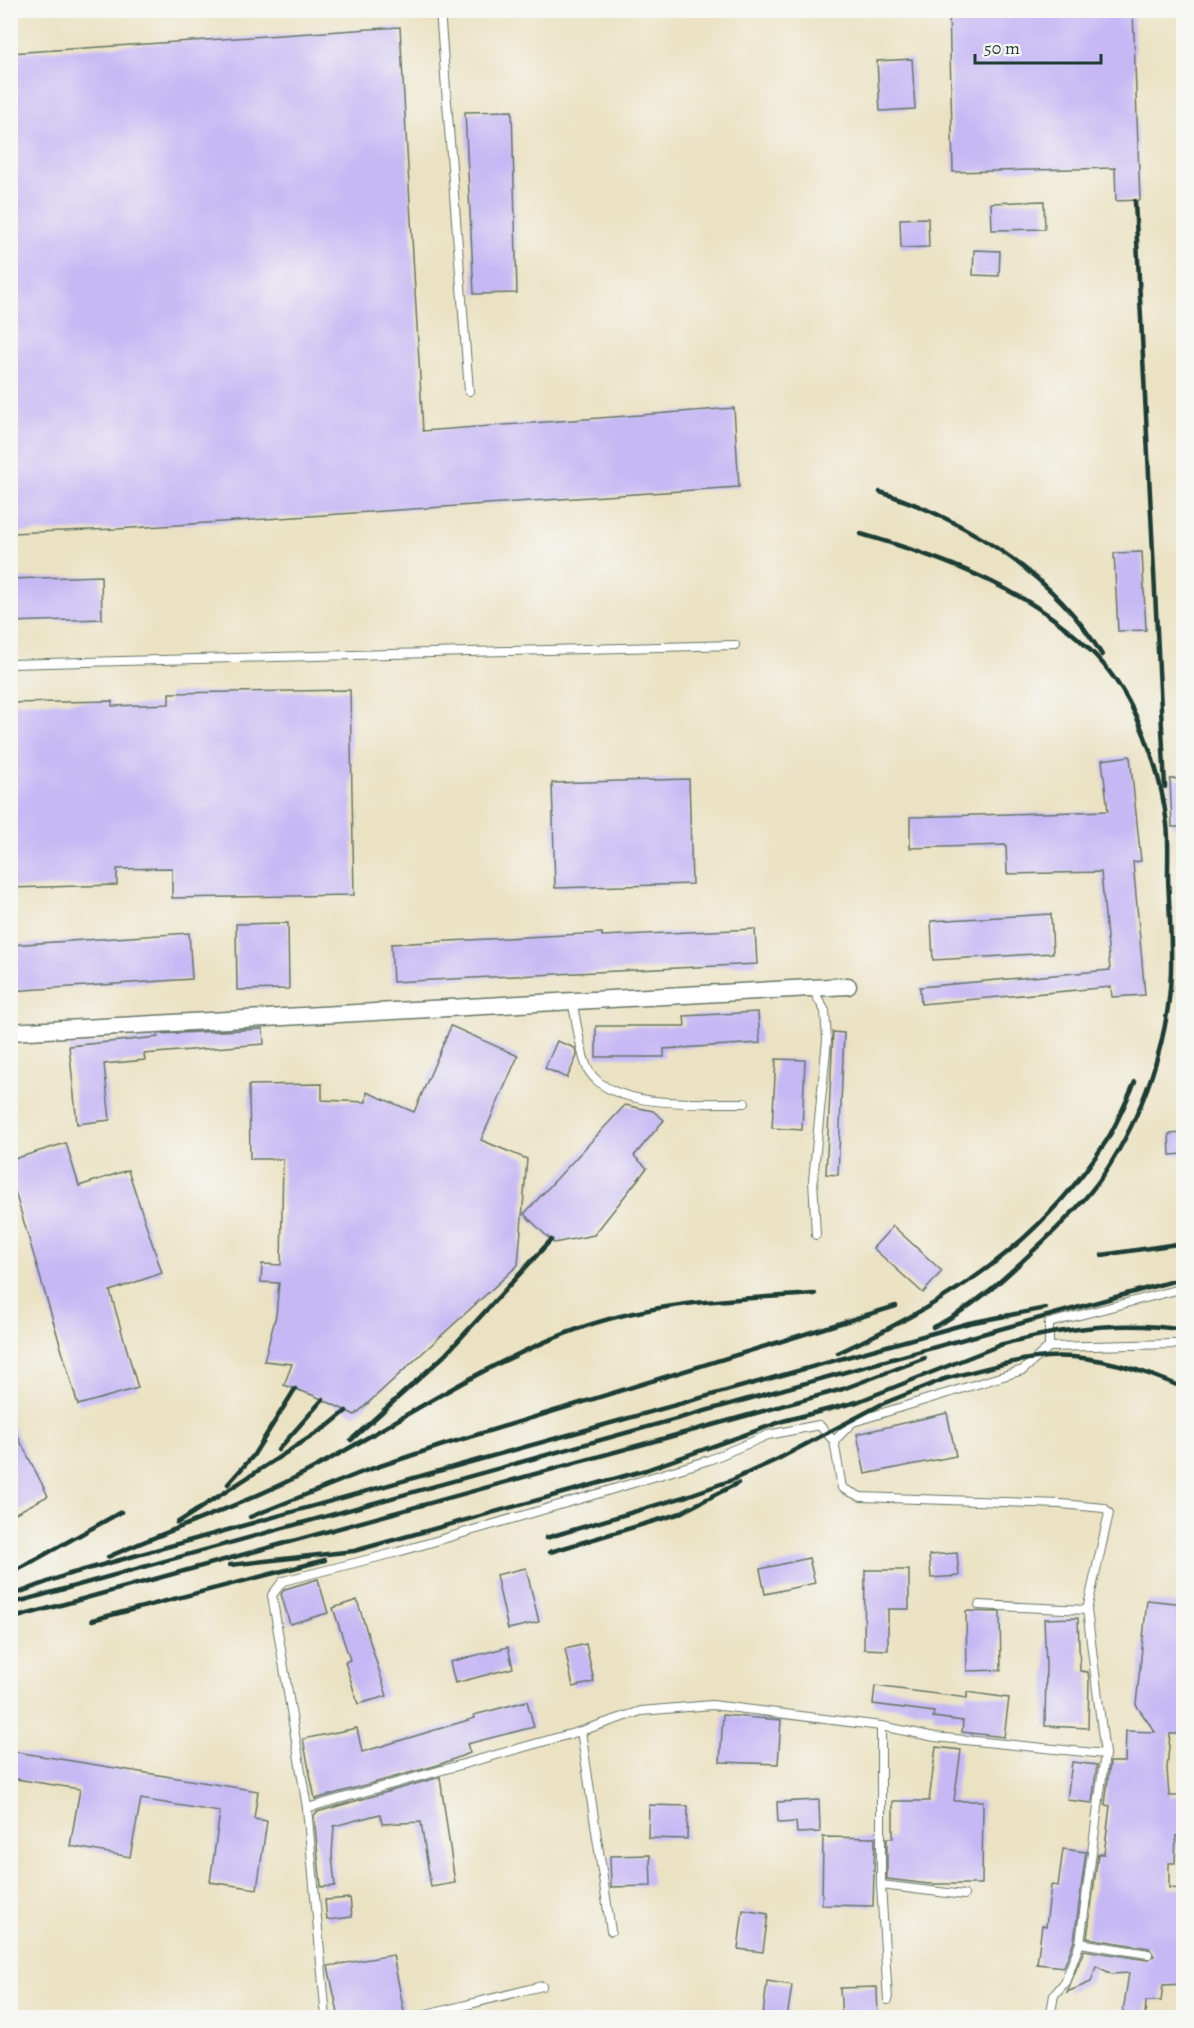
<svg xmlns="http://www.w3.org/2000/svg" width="1194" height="2028" font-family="Alegreya,serif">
	<rect width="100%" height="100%" fill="#f6f6f2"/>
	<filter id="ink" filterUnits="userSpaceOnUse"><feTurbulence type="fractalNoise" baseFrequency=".0167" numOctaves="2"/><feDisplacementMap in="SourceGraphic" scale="12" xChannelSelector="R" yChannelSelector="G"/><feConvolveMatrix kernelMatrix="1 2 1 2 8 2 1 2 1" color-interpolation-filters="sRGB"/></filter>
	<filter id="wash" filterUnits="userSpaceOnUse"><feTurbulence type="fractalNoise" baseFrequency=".008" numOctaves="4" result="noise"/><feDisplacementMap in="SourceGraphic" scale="24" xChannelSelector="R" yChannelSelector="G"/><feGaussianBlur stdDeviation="1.35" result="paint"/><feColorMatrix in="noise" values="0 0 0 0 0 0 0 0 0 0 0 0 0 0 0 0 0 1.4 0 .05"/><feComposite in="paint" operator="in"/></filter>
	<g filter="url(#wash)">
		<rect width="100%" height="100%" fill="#ebe2c3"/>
		<g id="blocks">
			<g fill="#c6b8f4">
				<polygon points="949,10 1133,10 1140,200 1116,201 1115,168 953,172"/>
				<polygon points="400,27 423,431 734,408 739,487 117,529 10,533 10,53"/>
				<polygon points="912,59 915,109 880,111 877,61"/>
				<polygon points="512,111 517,293 474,294 465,112"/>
				<polygon points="1044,201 1045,229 992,230 991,203"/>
				<polygon points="928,218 929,247 901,248 900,219"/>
				<polygon points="974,250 1000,251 999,276 973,275"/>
				<polygon points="1142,552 1146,630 1118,631 1114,553"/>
				<polygon points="101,576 102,619 10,622 10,579"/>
				<polygon points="350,690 354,895 172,898 172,868 117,869 117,885 10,888 10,703 112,701 112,706 169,704 169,693"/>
				<polygon points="1130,756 1141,861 1133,862 1145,995 1112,997 1111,987 921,1004 920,987 1110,970 1101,872 1007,874 1006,845 910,848 910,817 1108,811 1102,760"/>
				<polygon points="1184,778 1184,827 1172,827 1170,779"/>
				<polygon points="689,779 692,884 555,888 552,783"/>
				<polygon points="1051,914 1053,953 933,960 931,921"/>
				<polygon points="288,923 289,989 237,990 236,924"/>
				<polygon points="755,929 757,964 393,982 391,944 602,933 602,936"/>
				<polygon points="189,933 192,979 10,991 10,945"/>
				<polygon points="758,1012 760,1043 664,1049 664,1057 596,1057 596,1026 685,1026 684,1016"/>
				<polygon points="451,1026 518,1056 481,1140 527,1159 518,1265 355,1415 315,1396 284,1385 292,1364 264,1361 276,1315 279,1283 261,1282 262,1264 281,1265 283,1159 250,1159 249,1085 322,1084 322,1100 366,1102 367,1092 414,1112"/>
				<polygon points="263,1029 264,1044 144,1054 145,1060 104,1064 110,1120 77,1124 69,1046 158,1037 157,1034"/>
				<polygon points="833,1032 844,1033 838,1175 826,1174"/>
				<polygon points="557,1041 575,1048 577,1056 567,1078 545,1068"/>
				<polygon points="776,1059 805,1060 802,1130 772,1128"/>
				<polygon points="625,1105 653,1111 664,1120 634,1156 647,1168 594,1235 554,1243 524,1214"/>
				<polygon points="1184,1133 1184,1154 1170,1155 1169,1134"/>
				<polygon points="66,1143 79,1186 128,1170 162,1273 110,1291 138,1388 78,1405 10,1175 10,1160"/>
				<polygon points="893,1226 942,1271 923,1293 873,1248"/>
				<polygon points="947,1413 956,1456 865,1474 857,1434"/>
				<polygon points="10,1421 48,1496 10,1516"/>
				<polygon points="957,1553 959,1576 931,1578 929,1555"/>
				<polygon points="809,1558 815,1583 765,1594 760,1569"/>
				<polygon points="526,1568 539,1622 508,1629 496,1575"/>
				<polygon points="865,1570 909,1570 909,1609 888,1609 888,1650 864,1649"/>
				<polygon points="318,1579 328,1613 290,1624 281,1594 285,1589"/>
				<polygon points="357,1600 387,1696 358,1704 345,1662 350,1660 333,1608"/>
				<polygon points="1147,1600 1184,1604 1183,1734 1170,1734 1167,1769 1169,1796 1183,1796 1184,1835 1176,1836 1175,1863 1169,1863 1169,1888 1184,1889 1184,1984 1163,1985 1161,2001 1146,2001 1145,2018 1122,2018 1129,1973 1112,1974 1096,1966 1091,1982 1067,1992 1084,1950 1147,1960 1154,1956 1149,1948 1087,1938 1098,1854 1104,1854 1110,1806 1105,1805 1110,1762 1125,1762 1126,1731 1155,1732 1136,1705"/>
				<polygon points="966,1611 1000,1612 1001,1670 967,1671"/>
				<polygon points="1078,1618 1080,1671 1088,1672 1089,1679 1088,1728 1045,1726 1046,1666 1044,1619"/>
				<polygon points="586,1644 594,1682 573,1687 565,1649"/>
				<polygon points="508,1647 513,1668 455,1683 450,1662"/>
				<polygon points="875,1686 967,1698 967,1692 1009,1698 1004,1737 962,1732 963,1721 933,1717 934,1712 873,1704"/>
				<polygon points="527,1701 534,1727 467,1744 470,1753 438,1765 315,1799 303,1739 357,1728 362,1752 475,1718 474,1715"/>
				<polygon points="723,1715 781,1720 778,1764 720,1762"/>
				<polygon points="936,1747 961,1750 954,1801 983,1801 982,1884 929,1884 887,1879 887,1838 893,1838 893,1801 929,1801"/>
				<polygon points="10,1751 258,1791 254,1819 267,1821 257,1889 210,1882 220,1812 141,1799 130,1857 70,1846 80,1789 10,1778"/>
				<polygon points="1072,1762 1097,1765 1092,1803 1067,1800"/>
				<polygon points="440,1777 455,1883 431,1887 421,1822 382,1824 380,1814 334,1826 332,1855 335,1886 321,1887 314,1815 317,1812"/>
				<polygon points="819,1800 820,1832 797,1833 796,1822 778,1823 777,1802"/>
				<polygon points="649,1805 688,1806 687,1839 648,1838"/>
				<polygon points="823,1837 875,1838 873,1906 822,1905"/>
				<polygon points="1063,1849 1086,1852 1074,1941 1064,1967 1037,1964 1042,1925 1046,1926 1051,1885 1058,1886"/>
				<polygon points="650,1855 651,1886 611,1887 610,1856"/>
				<polygon points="350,1898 352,1917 327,1920 325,1900"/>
				<polygon points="743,1910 768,1914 763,1952 738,1949"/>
				<polygon points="393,1955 404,2012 372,2018 339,2018 328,1966"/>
				<polygon points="767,1981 792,1985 787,2018 763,2015"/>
				<polygon points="877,1987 878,2018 842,2018 840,1988"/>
			</g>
		</g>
	</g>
	<g filter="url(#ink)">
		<use href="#blocks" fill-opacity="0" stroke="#676" stroke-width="1.5"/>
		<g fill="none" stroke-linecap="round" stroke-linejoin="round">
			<defs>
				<g id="service">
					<polyline points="440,10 469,391"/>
					<polyline points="10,664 735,645"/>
					<polyline points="812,988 825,1011 827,1040 813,1180 816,1235"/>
					<path d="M572,1001c5,21 7,44 14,64 18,47 118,37 159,38"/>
					<polyline points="1049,1347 1049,1323 1184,1288"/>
					<polyline points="979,1605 1087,1610"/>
					<polyline points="881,1726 881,1885 888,2000"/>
					<polyline points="581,1731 611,1931"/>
					<polyline points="1105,1754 1087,1610 1109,1513 1104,1508 1061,1504 861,1497 842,1488 834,1441 853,1422 1023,1370 1049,1347 1174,1344 1184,1347"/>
					<polyline points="307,1808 272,1595 283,1581 398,1552 597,1494 709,1460 768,1435 819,1425 834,1441"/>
					<polyline points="881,1885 964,1895"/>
					<polyline points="1080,1943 1148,1954"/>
					<polyline points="326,2018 307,1808 581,1731 641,1711 712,1705 881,1726 935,1737 1105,1754 1080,1943 1065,1982 1054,1995 1050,2018"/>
					<polyline points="414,2018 542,1986"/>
				</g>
				<polyline id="minor" points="10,1032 848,986"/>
			</defs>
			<use href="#service" stroke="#676" stroke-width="10"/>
			<use href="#minor" stroke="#676" stroke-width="19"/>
			<use href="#service" stroke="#fff" stroke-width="8"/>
			<use href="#minor" stroke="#fff" stroke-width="16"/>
			<g stroke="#1f3d34" stroke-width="4.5">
				<polyline points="1135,201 1165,787"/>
				<path d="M880,492c85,27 176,84 222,163"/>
				<path d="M861,534c83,24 174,57 235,122 40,42 64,110 71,168 2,17 1,35 1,52 1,32 4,64 3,95 -2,70 -28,144 -67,203 -19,28 -46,54 -71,77 -30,29 -63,59 -100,76"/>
				<polyline points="1102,1255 1184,1243"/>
				<path d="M996,1346c60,-17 126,-26 188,-16"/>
				<path d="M838,1353c114,-53 199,-106 269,-213 11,-18 19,-39 28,-58"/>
				<path d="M941,1380c31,-8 63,-18 95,-22 49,-7 103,10 148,30"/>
				<polyline points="351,1440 445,1355 551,1240"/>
				<polyline points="278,1450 323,1399"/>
				<polyline points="228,1484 253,1456 295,1389"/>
				<polyline points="250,1517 365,1471 440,1446 896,1306"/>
				<polyline points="177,1523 329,1425 346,1411"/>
				<polyline points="546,1538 687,1496 732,1480 776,1460 882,1404 947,1378"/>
				<polyline points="550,1552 678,1514 738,1483"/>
				<path d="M108,1557c66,-29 135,-52 200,-86 92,-49 179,-111 278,-145 73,-25 154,-27 229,-32"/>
				<polyline points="230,1565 354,1551 646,1470 783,1421 857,1402 1003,1344"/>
				<polyline points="10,1574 121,1512"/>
				<polyline points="10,1596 66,1575 894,1344 969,1323 1046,1308"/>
				<polyline points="10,1604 1184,1278"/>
				<polyline points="10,1619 843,1389 925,1358"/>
				<polyline points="92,1620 325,1560"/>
			</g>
		</g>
	</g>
	<rect width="1194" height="2028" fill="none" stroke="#f6f6f2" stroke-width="36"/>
	<path d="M975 54v9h126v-9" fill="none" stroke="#1f3d34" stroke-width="3"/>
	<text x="984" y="54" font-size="18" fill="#1f3d34" stroke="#f6f6f2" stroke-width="4.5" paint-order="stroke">50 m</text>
</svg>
